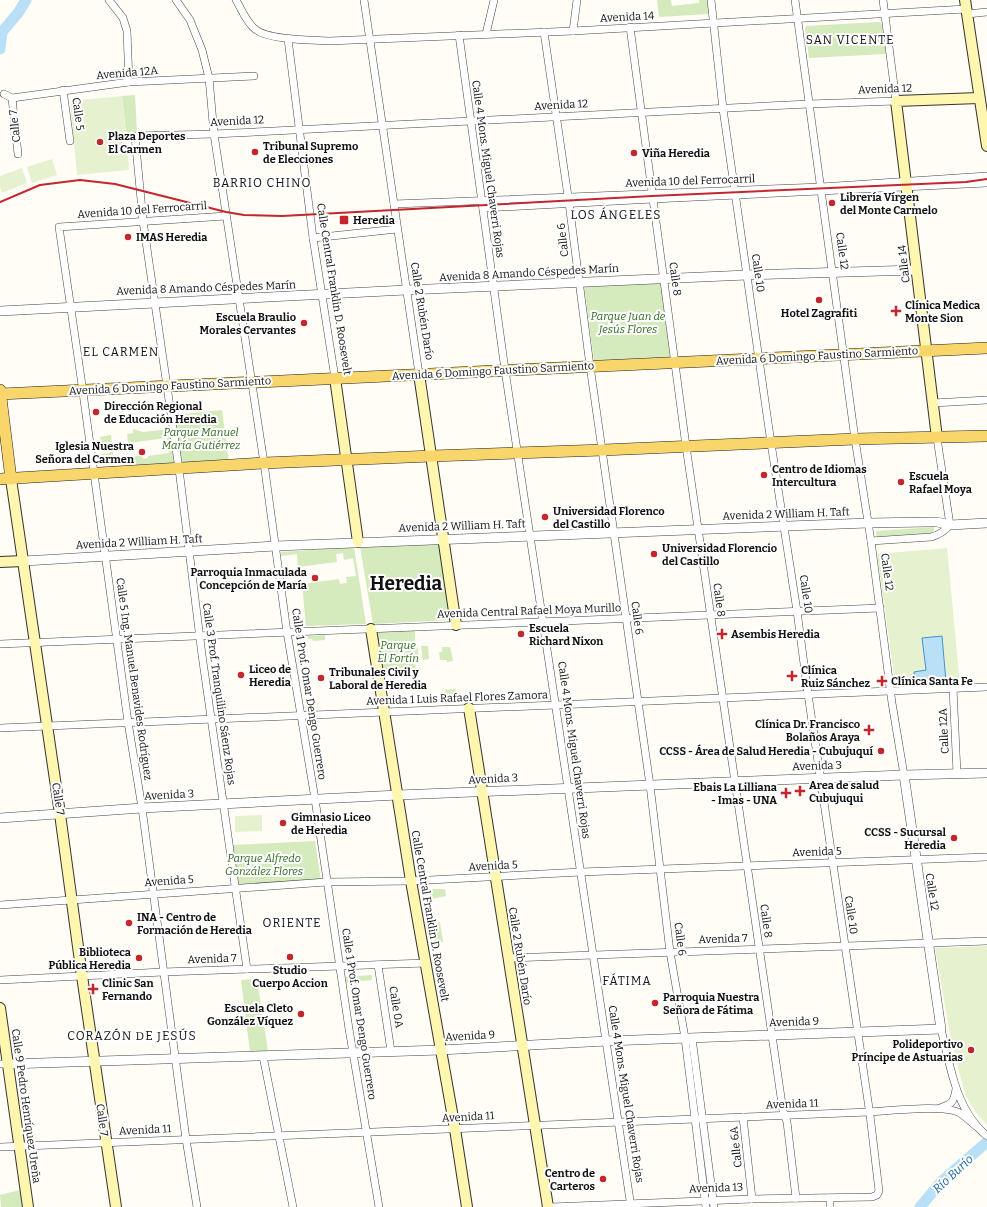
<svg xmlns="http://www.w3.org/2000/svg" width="987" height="1207" font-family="Bitter,serif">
	<rect width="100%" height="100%" fill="#fffdf5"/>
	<g fill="#d5ebbd">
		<polygon points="657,0 671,0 672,6 699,3 699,0 707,0 709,14 659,17"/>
		<polygon points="879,22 882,24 886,54 809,58 805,29 806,26"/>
		<polygon points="135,95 137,132 126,133 122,96"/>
		<polygon points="661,283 671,358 594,361 584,287"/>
		<polygon points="222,410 229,463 181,467 174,415"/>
		<polygon points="133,429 143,432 170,429 175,466 132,468 131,457 142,455 143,459 148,458 148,456 169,453 167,438 128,443 127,434 133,433"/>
		<polygon points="111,435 114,462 103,463 102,454 110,453 109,447 102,448 100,437"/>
		<polygon points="934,527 934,533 877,538 876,531"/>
		<polygon points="440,543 451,620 373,624 360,547"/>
		<polygon points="354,547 366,624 306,626 302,584 339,579 340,584 347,583 346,577 356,576 353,558 344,560 343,553 336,554 337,562 298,567 297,554 281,556 281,552"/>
		<polygon points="415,631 415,647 418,648 419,661 415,662 416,668 384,672 377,635 379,632"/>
		<polygon points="325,635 325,640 313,641 312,639 308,639 308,636"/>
		<polygon points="421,646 428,646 429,659 423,660"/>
		<polygon points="442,647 450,647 453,661 447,662 447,660 440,660 439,652 442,652"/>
		<polygon points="456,689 457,702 452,703 452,697 446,697 445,690"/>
		<polygon points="315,841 321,881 238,886 233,845"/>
		<polygon points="429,889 445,889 446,896 431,899"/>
		<polygon points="440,922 443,942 436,943 433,923"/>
		<polygon points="372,975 372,980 346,983 346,977"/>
		<polygon points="257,979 268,1051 250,1052 241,980"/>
		<polygon points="20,1190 22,1207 1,1207 0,1195"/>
	</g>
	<g fill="#e6f2cf">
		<polygon points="122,96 129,170 77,175 70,101"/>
		<polygon points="52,159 57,175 32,183 27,167"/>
		<polygon points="22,168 27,183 2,193 0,187 0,176"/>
		<polygon points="947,548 960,685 903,690 901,686 897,685 895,682 877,554"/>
		<polygon points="262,815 262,831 235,832 235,816"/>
		<polygon points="987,946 987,1125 976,1113 966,1096 959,1072 949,1029 935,948"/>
	</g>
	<polygon fill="#b9e0f7" stroke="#3f96cf" points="942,636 946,682 915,686 914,672 926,670 922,638"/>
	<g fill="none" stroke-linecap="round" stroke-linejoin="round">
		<g stroke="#b9e0f7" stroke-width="11">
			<polyline points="0,49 2,32 18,13 26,0"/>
			<polyline points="920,1207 941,1182 987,1142"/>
		</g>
		<defs>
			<g id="minor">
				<polyline points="109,0 123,18 127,31 129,82"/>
				<polyline points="176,0 190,20 202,50 209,78 214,134 264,463 287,632 315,799 349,1029 379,1207"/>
				<path d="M236,0c6,10 10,22 19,29 12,11 57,11 74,12l244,-10 393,-22"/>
				<polyline points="364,0 419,374"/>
				<polyline points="795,0 855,439 871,541 892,703 904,775"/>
				<polyline points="967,14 987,12"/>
				<polyline points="630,27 686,446 783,1111 787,1122 796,1198"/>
				<polyline points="573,31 577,0"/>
				<polyline points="544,32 569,203 590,366 650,785 670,952 685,1038 706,1207"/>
				<polyline points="486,34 494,0"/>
				<polyline points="459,35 505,370 631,1207"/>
				<polyline points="288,39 313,238 335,378"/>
				<polyline points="63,90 70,141"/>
				<polyline points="4,94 12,98 129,82 254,76"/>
				<polyline points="12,98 18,154"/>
				<polyline points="394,204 821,187 987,176"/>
				<polyline points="483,208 653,199 987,183"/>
				<polyline points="313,238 397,229"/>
				<polyline points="933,403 987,400"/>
				<path d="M871,541l60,-4c8,-2 13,-5 19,-12l-13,-87"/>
				<polyline points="0,644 880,608"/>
				<polyline points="953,688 957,773"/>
				<polyline points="0,728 987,687"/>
				<polyline points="0,905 327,882 411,881 581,872 987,857"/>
				<polyline points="509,958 987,941"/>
				<polyline points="378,965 391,1051"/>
				<polyline points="247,969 202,655 179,469 143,221 135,136 214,134 809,104 896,101 883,0"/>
				<polyline points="0,980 163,972 426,963"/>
				<path d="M941,1029c9,36 15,82 46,107"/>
				<polyline points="692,1038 714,1207"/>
				<polyline points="263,1056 293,1207"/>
				<polyline points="0,1064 9,1064"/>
				<path d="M940,1108c12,-4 14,-6 16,-19"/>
				<polyline points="743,1117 752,1199"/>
				<path d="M0,1147l869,-35c21,-1 74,-8 91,1 6,4 12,10 17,14"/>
				<polyline points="830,1198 830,1207"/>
				<polyline points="197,1207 186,1139 142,808 128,722 81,378 59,227 226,216"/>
				<polyline points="551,1207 752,1199 872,1197 877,1195 879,1191 870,1115 808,694 797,611 771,443 723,109 711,0"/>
			</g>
			<g id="tertiary">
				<polyline points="0,311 406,290 747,275 916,270"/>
				<polyline points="24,561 276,546 868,523 929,522 937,522 950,525 987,523"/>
				<polyline points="0,818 142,808 398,795 904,775 987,773"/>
				<polyline points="9,1064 441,1050 607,1041 941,1029 904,775"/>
			</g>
			<g id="secondary">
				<polyline points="965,0 987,146"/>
				<polyline points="419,374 456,625"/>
				<polyline points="335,378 358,542"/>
				<polyline points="937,438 896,101 979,98"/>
				<polyline points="11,479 60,814 82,976 116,1207"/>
				<polyline points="0,562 24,561"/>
				<polyline points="371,629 411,881 455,1129 467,1207"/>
				<polyline points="469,708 548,1207"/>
				<polyline points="0,1008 28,1207"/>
			</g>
			<g id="primary">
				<polyline points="0,390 11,479"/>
				<polyline points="0,394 987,348"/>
				<polyline points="0,479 264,463 432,456 603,450 855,439 987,436"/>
			</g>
		</defs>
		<use href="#minor" stroke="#444" stroke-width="8"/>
		<use href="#tertiary" stroke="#444" stroke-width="10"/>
		<use href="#secondary" stroke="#333" stroke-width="12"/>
		<use href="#primary" stroke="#222" stroke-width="12"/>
		<use href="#minor" stroke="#fff" stroke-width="7"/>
		<use href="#tertiary" stroke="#fff" stroke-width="9"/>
		<use href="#secondary" stroke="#fff6b0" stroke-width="10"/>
		<use href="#primary" stroke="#f9d66b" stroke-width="11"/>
		<polyline stroke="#c4262e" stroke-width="2" points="0,202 40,185 80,180 115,184 226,212 244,215 282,216 652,196 966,182 987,179"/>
	</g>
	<g fill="#c4262e" stroke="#fff" stroke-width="1.5">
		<circle cx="100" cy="142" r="4"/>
		<circle cx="255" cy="152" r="4"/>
		<circle cx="634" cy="153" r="4"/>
		<circle cx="832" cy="203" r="4"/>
		<rect x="339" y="215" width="10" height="10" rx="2"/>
		<circle cx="128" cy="237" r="4"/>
		<circle cx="819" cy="300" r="4"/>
		<path d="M894 305h4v4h4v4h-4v4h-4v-4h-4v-4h4z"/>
		<circle cx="304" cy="323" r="4"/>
		<circle cx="96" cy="412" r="4"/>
		<circle cx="142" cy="452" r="4"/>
		<circle cx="764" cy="475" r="4"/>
		<circle cx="901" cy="482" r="4"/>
		<circle cx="545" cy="517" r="4"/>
		<circle cx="654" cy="554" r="4"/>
		<circle cx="315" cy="578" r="4"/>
		<circle cx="521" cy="634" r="4"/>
		<path d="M720 628h4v4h4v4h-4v4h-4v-4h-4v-4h4z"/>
		<circle cx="241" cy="675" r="4"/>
		<path d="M790 670h4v4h4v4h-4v4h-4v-4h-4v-4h4z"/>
		<circle cx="321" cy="678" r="4"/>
		<path d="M880 675h4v4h4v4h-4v4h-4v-4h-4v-4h4z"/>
		<path d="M867 724h4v4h4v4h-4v4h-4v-4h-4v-4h4z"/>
		<circle cx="881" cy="751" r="4"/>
		<path d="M798 785h4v4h4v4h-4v4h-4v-4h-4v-4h4z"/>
		<path d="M784 787h4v4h4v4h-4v4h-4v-4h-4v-4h4z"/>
		<circle cx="283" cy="823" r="4"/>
		<circle cx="954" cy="838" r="4"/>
		<circle cx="129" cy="923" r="4"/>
		<circle cx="290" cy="957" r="4"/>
		<circle cx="139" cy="958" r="4"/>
		<path d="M91 983h4v4h4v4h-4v4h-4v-4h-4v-4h4z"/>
		<circle cx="655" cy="1003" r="4"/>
		<circle cx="301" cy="1014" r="4"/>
		<circle cx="971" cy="1050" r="4"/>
		<circle cx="603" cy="1179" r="4"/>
	</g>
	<g text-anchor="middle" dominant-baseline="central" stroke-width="4" stroke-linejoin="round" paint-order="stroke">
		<g font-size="11" fill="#111" stroke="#fff">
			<text transform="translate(627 17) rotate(-3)">Avenida 14</text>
			<text transform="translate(127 73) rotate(-5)">Avenida 12A</text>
			<text transform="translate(885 89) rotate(-2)">Avenida 12</text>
			<text transform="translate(561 105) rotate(-3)">Avenida 12</text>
			<text transform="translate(78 114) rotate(82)">Calle 5</text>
			<text transform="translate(237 121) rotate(-3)">Avenida 12</text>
			<text transform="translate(15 126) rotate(-96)">Calle 7</text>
			<text transform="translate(488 169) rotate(82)">Calle 4 Mons. Miguel Chaverri Rojas</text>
			<text transform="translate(690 181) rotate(-2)">Avenida 10 del Ferrocarril</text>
			<text transform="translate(142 210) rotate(-4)">Avenida 10 del Ferrocarril</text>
			<text transform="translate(563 240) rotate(-97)">Calle 6</text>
			<text transform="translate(842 251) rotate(82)">Calle 12</text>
			<text transform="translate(904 264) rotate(-97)">Calle 14</text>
			<text transform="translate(529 273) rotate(-3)">Avenida 8 Amando Céspedes Marín</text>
			<text transform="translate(758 273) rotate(82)">Calle 10</text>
			<text transform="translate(675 279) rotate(82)">Calle 8</text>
			<text transform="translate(206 288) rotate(-2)">Avenida 8 Amando Céspedes Marín</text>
			<text transform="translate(334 289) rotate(81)">Calle Central Franklin D. Roosevelt</text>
			<text transform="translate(422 311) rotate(81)">Calle 2 Rubén Darío</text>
			<text transform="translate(817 356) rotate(-3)">Avenida 6 Domingo Faustino Sarmiento</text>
			<text transform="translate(493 371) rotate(-3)">Avenida 6 Domingo Faustino Sarmiento</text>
			<text transform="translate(170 386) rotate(-3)">Avenida 6 Domingo Faustino Sarmiento</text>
			<text transform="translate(786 514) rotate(-2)">Avenida 2 William H. Taft</text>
			<text transform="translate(462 526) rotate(-2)">Avenida 2 William H. Taft</text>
			<text transform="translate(139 542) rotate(-3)">Avenida 2 William H. Taft</text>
			<text transform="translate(887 572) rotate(82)">Calle 12</text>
			<text transform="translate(806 594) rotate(82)">Calle 10</text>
			<text transform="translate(719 600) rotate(82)">Calle 8</text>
			<text transform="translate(529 611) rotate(-2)">Avenida Central Rafael Moya Murillo</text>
			<text transform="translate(637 618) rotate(82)">Calle 6</text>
			<text transform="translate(134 679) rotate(82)">Calle 5 Ing. Manuel Benavides Rodríguez</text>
			<text transform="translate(219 694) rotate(82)">Calle 3 Prof. Tranquilino Sáenz Rojas</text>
			<text transform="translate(309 694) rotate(81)">Calle 1 Prof. Omar Dengo Guerrero</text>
			<text transform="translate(457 698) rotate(-2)">Avenida 1 Luis Rafael Flores Zamora</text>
			<text transform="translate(944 731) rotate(-93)">Calle 12A</text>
			<text transform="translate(574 750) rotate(82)">Calle 4 Mons. Miguel Chaverri Rojas</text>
			<text transform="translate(817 766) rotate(-2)">Avenida 3</text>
			<text transform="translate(493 779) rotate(-3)">Avenida 3</text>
			<text transform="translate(169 795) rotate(-3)">Avenida 3</text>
			<text transform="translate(58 799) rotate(81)">Calle 7</text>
			<text transform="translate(817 852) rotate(-2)">Avenida 5</text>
			<text transform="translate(493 866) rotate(-3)">Avenida 5</text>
			<text transform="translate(169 881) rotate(-4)">Avenida 5</text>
			<text transform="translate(932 892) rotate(81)">Calle 12</text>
			<text transform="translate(851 915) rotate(82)">Calle 10</text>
			<text transform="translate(430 916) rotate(80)">Calle Central Franklin D. Roosevelt</text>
			<text transform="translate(766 921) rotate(82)">Calle 8</text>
			<text transform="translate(680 939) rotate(82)">Calle 6</text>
			<text transform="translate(723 939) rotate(-2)">Avenida 7</text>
			<text transform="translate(520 956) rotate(81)">Calle 2 Rubén Darío</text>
			<text transform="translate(212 959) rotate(-2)">Avenida 7</text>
			<text transform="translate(396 1007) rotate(81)">Calle 0A</text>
			<text transform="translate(359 1014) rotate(81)">Calle 1 Prof. Omar Dengo Guerrero</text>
			<text transform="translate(794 1022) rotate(-2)">Avenida 9</text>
			<text transform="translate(470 1036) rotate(-3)">Avenida 9</text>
			<text transform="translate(626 1094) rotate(81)">Calle 4 Mons. Miguel Chaverri Rojas</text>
			<text transform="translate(792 1104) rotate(-2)">Avenida 11</text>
			<text transform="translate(26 1106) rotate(82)">Calle 9 Pedro Henríquez Ureña</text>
			<text transform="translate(468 1117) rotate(-3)">Avenida 11</text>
			<text transform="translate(102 1120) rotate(82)">Calle 7</text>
			<text transform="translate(145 1130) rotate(-3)">Avenida 11</text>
			<text transform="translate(736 1147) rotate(-96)">Calle 6A</text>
			<text transform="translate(716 1188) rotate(-2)">Avenida 13</text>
		</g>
		<g font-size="11" font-weight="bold" fill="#111" stroke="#fff" text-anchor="start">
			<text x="108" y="136">Plaza Deportes<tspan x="108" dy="13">El Carmen</tspan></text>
			<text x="263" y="146">Tribunal Supremo<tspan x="263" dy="13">de Elecciones</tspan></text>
			<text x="642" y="153">Viña Heredia</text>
			<text x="840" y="197">Librería Vírgen<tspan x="840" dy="13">del Monte Carmelo</tspan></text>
			<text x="353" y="220">Heredia</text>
			<text x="136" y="237">IMAS Heredia</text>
			<text x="905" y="305">Clínica Medica<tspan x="905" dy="13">Monte Sion</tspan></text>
			<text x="819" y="313" text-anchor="middle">Hotel Zagrafiti</text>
			<text x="296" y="317" text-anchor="end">Escuela Braulio<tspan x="296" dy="13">Morales Cervantes</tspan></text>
			<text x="104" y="406">Dirección Regional<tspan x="104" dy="13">de Educación Heredia</tspan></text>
			<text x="134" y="446" text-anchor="end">Iglesia Nuestra<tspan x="134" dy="13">Señora del Carmen</tspan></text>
			<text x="772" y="469">Centro de Idiomas<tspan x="772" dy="13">Intercultura</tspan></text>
			<text x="909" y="476">Escuela<tspan x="909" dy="13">Rafael Moya</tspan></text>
			<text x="553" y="511">Universidad Florenco<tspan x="553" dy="13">del Castillo</tspan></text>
			<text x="662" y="548">Universidad Florencio<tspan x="662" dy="13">del Castillo</tspan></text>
			<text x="307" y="572" text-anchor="end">Parroquia Inmaculada<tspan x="307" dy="13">Concepción de María</tspan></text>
			<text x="529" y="628">Escuela<tspan x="529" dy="13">Richard Nixon</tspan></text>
			<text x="731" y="634">Asembis Heredia</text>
			<text x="249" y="669">Liceo de<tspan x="249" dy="13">Heredia</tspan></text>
			<text x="801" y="670">Clínica<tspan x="801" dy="13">Ruiz Sánchez</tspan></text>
			<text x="329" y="672">Tribunales Civil y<tspan x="329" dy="13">Laboral de Heredia</tspan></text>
			<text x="891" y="681">Clínica Santa Fe</text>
			<text x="860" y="724" text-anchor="end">Clínica Dr. Francisco<tspan x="860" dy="13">Bolaños Araya</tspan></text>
			<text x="873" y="751" text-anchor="end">CCSS - Área de Salud Heredia - Cubujuquí</text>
			<text x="809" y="785">Area de salud<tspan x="809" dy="13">Cubujuqui</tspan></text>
			<text x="777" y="787" text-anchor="end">Ebais La Lilliana<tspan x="777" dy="13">- Imas - UNA</tspan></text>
			<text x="291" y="817">Gimnasio Liceo<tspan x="291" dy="13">de Heredia</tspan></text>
			<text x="946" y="832" text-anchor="end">CCSS - Sucursal<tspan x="946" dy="13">Heredia</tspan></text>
			<text x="137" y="917">INA - Centro de<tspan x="137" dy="13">Formación de Heredia</tspan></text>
			<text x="131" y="952" text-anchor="end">Biblioteca<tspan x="131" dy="13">Pública Heredia</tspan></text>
			<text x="290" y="970" text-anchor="middle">Studio<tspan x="290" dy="13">Cuerpo Accion</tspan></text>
			<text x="102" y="983">Clinic San<tspan x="102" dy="13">Fernando</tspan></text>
			<text x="663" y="997">Parroquia Nuestra<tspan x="663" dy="13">Señora de Fátima</tspan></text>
			<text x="293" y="1008" text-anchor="end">Escuela Cleto<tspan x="293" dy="13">González Víquez</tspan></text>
			<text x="963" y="1044" text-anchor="end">Polideportivo<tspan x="963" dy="13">Príncipe de Astuarias</tspan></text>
			<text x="595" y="1173" text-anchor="end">Centro de<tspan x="595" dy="13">Carteros</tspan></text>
		</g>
		<g font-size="11" font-style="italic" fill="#2f6b1f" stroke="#fff">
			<text x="628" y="316">Parque Juan de<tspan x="628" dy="13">Jesús Flores</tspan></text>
			<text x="201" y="432">Parque Manuel<tspan x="201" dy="13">María Gutiérrez</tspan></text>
			<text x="398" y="645">Parque<tspan x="398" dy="13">El Fortín</tspan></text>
			<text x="264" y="858">Parque Alfredo<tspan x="264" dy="13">González Flores</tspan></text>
		</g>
		<g font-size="12" letter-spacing="1" fill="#111" stroke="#fff">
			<text x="850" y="40">SAN VICENTE</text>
			<text x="262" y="183">BARRIO CHINO</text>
			<text x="616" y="215">LOS ÁNGELES</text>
			<text x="121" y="352">EL CARMEN</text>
			<text x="292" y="923">ORIENTE</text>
			<text x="627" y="981">FÁTIMA</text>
			<text x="132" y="1036">CORAZÓN DE JESÚS</text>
		</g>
		<g font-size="12" font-style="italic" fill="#1768a6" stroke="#fff">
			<text transform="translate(953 1174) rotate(-43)">Río Burío</text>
		</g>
		<g font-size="19" font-weight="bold" fill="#111" stroke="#fff">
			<text x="406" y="583">Heredia</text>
		</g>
	</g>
</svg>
